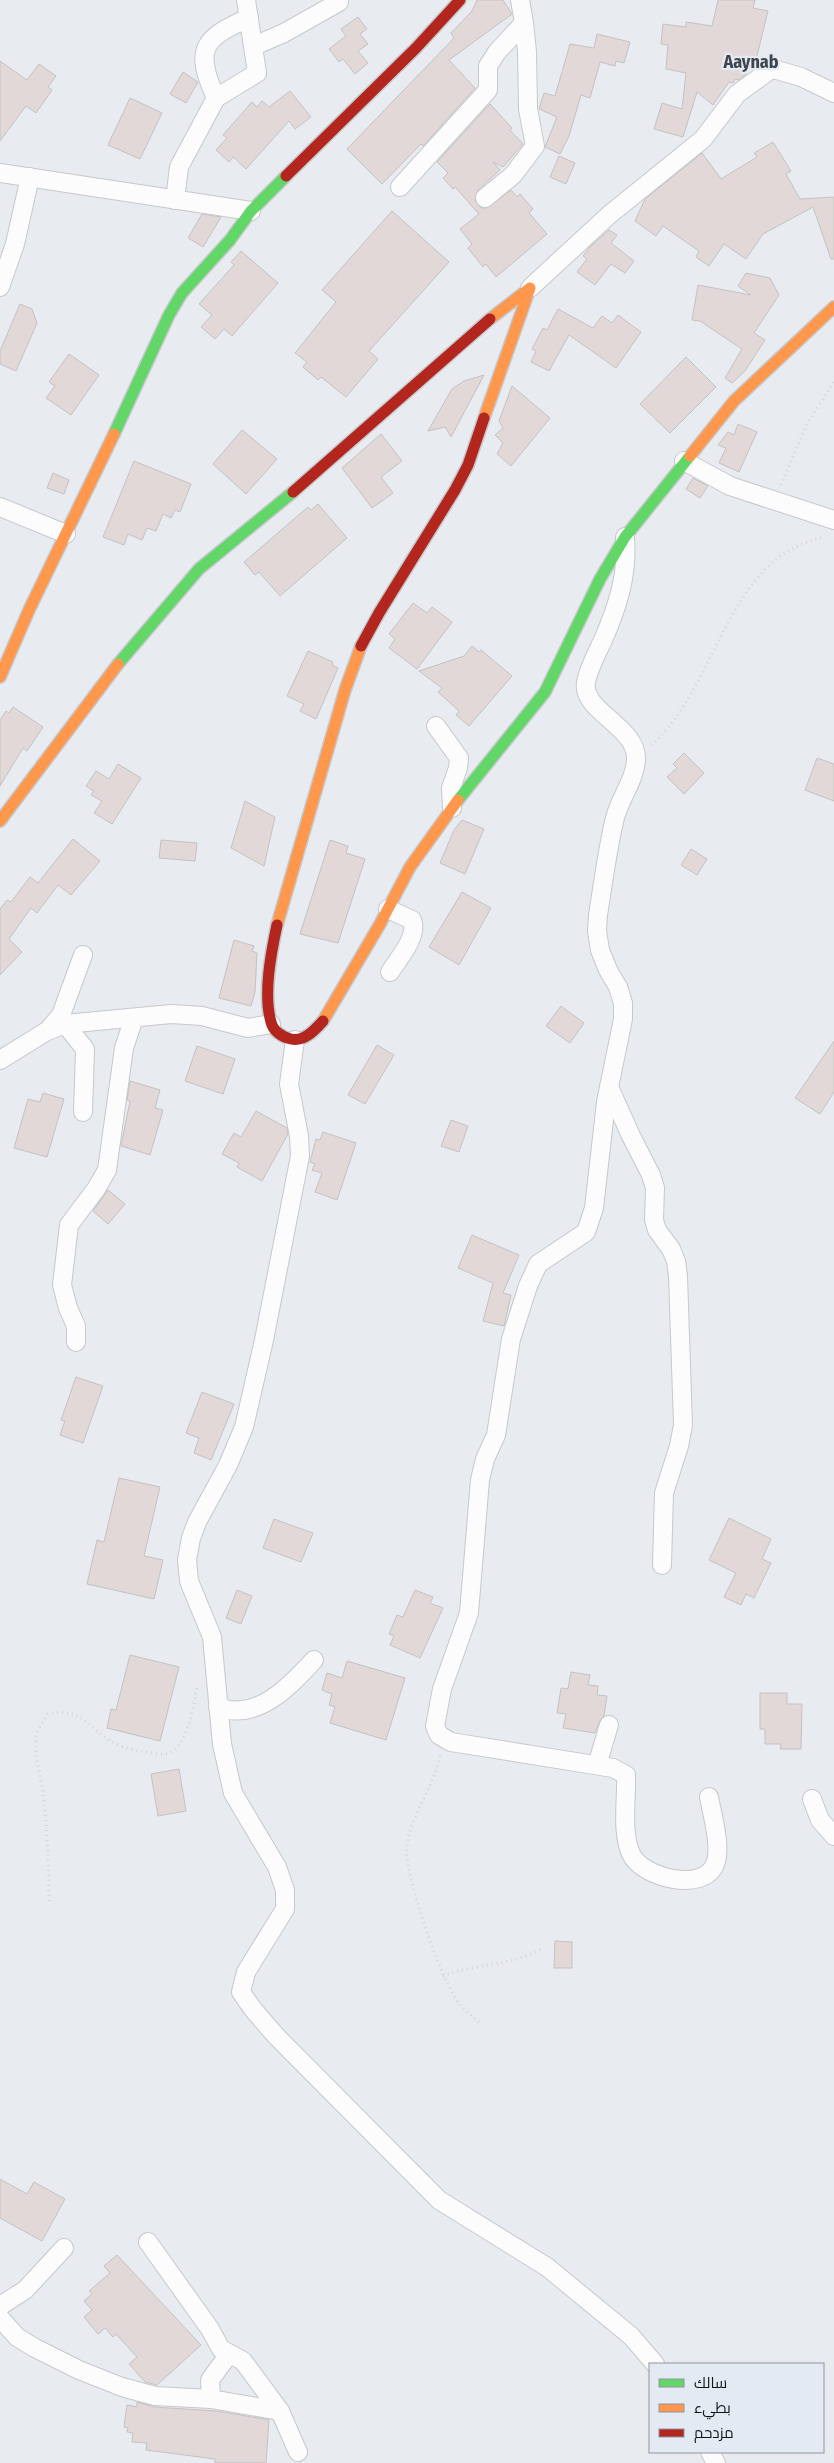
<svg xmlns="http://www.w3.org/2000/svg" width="834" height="2463" font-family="'Fira Sans Condensed',Cairo,sans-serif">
	<rect width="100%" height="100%" fill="#e8ebf0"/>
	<g fill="#e2d8d7" stroke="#c3c2c3">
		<polygon points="477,0 503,0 512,14 449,60 475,88 423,146 421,144 382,184 347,149 454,38 451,33 472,11"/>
		<polygon points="718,0 755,0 753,8 768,11 754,68 748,68 746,74 739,80 735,79 733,83 729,82 713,105 697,92 683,137 654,129 662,103 682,109 686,73 666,69 668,45 661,44 663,24 686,27 686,22 712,26"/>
		<polygon points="358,17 367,29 360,34 368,44 358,51 368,63 355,74 343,59 339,62 329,49 346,36 341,29"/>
		<polygon points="597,34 630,42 624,63 616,61 615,66 600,62 590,98 581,95 569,136 560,154 545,147 557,117 539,109 544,93 555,96 570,44 594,48"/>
		<polygon points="0,61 27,80 39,64 56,76 48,87 52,90 36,113 26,106 0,141"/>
		<polygon points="183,72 198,82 186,103 170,94"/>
		<polygon points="290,91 311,117 295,129 289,121 246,169 233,157 229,162 216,150 227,138 223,135 252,102 257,107 262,101 269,107"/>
		<polygon points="130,98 162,113 140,159 108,145"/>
		<polygon points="490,104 512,128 510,130 523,144 503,167 493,162 500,170 478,190 475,200 481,208 486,208 511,190 517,197 520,194 533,209 529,213 547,234 496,277 486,264 483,267 468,248 472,244 460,229 479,214 455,187 453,189 443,178 448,173 437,162"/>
		<polygon points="773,142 791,171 786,174 800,199 834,197 834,259 831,259 813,207 763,234 746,259 724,244 709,266 696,257 699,251 663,226 656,236 635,221 645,199 702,153 721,179 757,157 754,153"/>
		<polygon points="559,156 575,163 566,184 550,177"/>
		<polygon points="392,211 449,262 369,351 378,359 346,397 321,377 318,380 303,367 307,362 295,353 336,302 322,290"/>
		<polygon points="202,214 221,217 203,247 188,238"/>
		<polygon points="609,230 617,235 611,243 634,261 625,273 611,264 595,285 577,272 587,259 583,256 590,247"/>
		<polygon points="241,251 278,283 232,336 224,329 215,339 201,327 212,315 199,304 234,265 231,262"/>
		<polygon points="746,273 770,278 779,295 754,333 765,340 745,371 732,383 725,378 742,349 700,321 692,320 698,285 751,295 738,286"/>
		<polygon points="20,304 32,309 37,323 16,371 0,364 0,351"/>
		<polygon points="558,309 593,328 602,316 612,323 618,315 641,332 616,368 569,335 549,371 531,362 536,351 532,349 543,328 547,330"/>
		<polygon points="69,354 99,375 71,415 46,398 55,386 49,382"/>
		<polygon points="686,357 716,387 670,433 640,404"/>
		<polygon points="484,375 451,437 445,427 428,431 452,389 464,381"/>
		<polygon points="512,386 550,418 511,466 497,454 503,443 495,435 503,428 499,421"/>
		<polygon points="738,424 757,432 739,472 719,463 726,448 718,445 728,432 734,435"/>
		<polygon points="242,430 277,459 246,494 213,464"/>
		<polygon points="381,434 402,461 381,477 393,493 372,508 342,468"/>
		<polygon points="134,461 191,484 180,512 175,510 171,518 163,514 156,531 147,528 142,540 128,534 124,545 103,537"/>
		<polygon points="53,473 69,480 64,494 47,488"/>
		<polygon points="693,478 708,486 700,498 686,489"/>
		<polygon points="318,504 347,538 280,596 259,572 255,575 244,562 308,507 311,510"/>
		<polygon points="413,603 427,613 432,607 452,622 417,669 389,648 395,639 389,634"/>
		<polygon points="472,646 479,652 481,650 512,676 469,726 456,715 459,711 438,692 442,688 419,671 464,656"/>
		<polygon points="308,651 333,662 332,665 338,668 316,719 300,711 304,704 287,696"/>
		<polygon points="13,707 43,727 27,751 23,748 0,786 0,720 6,711 9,713"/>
		<polygon points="684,753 704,773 684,794 667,777 677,768 673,764"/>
		<polygon points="817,758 834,764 834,801 805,790"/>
		<polygon points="118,764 141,778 112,824 94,813 102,801 91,795 94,791 86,786 96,771 109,779"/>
		<polygon points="245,801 275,817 264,866 231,848"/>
		<polygon points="462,820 484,829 465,874 440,863 454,830"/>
		<polygon points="73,839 100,861 71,895 58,885 37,913 31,908 9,939 22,952 0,975 0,909 7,900 11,902 30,877 38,883"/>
		<polygon points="161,840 197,843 195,861 159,858"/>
		<polygon points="330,840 348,846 346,853 365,859 338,943 300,934"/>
		<polygon points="691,849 707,859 697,875 681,865"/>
		<polygon points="462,892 491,908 459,965 429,947"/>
		<polygon points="234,940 254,946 252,951 257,953 255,992 251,1006 219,998"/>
		<polygon points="561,1006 584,1023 570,1043 546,1026"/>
		<polygon points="834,1041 834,1092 820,1114 795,1098"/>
		<polygon points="377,1045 394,1055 365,1104 348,1095"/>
		<polygon points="197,1046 235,1059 223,1094 185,1081"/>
		<polygon points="130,1081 160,1090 155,1108 163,1110 150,1155 121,1146 130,1101 127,1100"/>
		<polygon points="43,1093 64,1099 47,1157 14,1148 28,1099 40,1102"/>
		<polygon points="256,1111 287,1128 288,1134 262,1181 237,1167 239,1163 222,1154 234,1133 241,1137"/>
		<polygon points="451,1120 468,1126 459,1152 441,1146"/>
		<polygon points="323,1132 356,1143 337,1200 315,1192 322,1173 312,1170 315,1164 310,1162 316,1139 320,1140"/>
		<polygon points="108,1190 125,1204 108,1224 93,1211"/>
		<polygon points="472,1235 519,1255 503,1293 511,1295 504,1326 483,1321 493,1283 458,1268"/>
		<polygon points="76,1377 103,1386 83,1443 60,1435 65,1421 61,1420"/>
		<polygon points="202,1392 234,1404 211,1460 194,1453 199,1438 186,1433"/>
		<polygon points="119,1478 160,1487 144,1556 163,1560 154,1599 87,1584 97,1540 104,1542"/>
		<polygon points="729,1518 771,1539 762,1559 771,1563 754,1598 746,1594 741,1605 724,1597 736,1573 709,1560"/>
		<polygon points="274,1519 313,1533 301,1562 263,1548"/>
		<polygon points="237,1590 252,1596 241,1624 226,1618"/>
		<polygon points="415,1590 433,1597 430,1603 443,1608 420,1658 390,1645 394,1636 389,1634 397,1615 403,1617"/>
		<polygon points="130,1655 179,1667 160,1741 107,1728 111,1709 116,1710"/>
		<polygon points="347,1661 405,1678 386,1740 330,1723 335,1707 329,1705 332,1694 322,1690 327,1673 342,1678"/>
		<polygon points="571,1672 590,1675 588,1685 598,1686 597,1695 607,1696 604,1716 599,1722 595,1733 563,1728 566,1714 557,1713 561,1688 568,1689"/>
		<polygon points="760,1693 787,1693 787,1704 802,1704 801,1749 780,1749 781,1744 765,1744 765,1729 760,1729"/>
		<polygon points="179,1769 186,1811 158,1816 151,1774"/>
		<polygon points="555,1941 572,1942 572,1968 554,1968"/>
		<polygon points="0,2179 27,2194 34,2182 65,2199 42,2241 0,2218"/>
		<polygon points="117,2255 201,2345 157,2385 145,2382 129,2364 137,2357 116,2334 113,2337 105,2328 98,2334 84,2317 92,2310 84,2301 92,2294 89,2291 110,2273 104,2266"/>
		<polygon points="137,2402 154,2407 217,2411 269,2420 266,2463 215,2463 215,2459 146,2450 147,2443 132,2442 133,2433 127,2432 128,2428 124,2427 127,2405 137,2407"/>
	</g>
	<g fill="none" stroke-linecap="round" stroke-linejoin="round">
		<defs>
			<g id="street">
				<polyline points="254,46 284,33 339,2"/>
				<path d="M216,98c-22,-48 -14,-60 33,-80"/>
				<polyline points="0,173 251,211"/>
				<polyline points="400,187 488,90 488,66 497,52 524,23 520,0"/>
				<polyline points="485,198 513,175 535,146 528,109 527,52 524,23"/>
				<polyline points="175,200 179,167 216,98 257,73 246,0"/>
				<polyline points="0,287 15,244 30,177"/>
				<polyline points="530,288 609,215 703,139 737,94 770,70 777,70 801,77 834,93"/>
				<polyline points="684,461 730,486 834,520"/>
				<polyline points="0,507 66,534"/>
				<path d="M625,537c3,37 -7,69 -22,103 -6,13 -14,27 -17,42 -5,29 50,44 50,76 0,22 -18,42 -22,64 -7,30 -11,62 -16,93l-1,16 3,19 8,20 10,17 5,16v16l-17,83 -12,106 -8,24 -48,32 -10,22 -17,53 -15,96 -11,24 -5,21 -11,133 -27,76 -7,37 4,9 12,7 162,26 13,7c1,25 -5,56 5,79 11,24 73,39 84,10 7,-16 -3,-50 -6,-67"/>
				<polyline points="436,726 459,758 458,768 451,788 452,808"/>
				<path d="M388,909l24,11c7,16 -14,39 -22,52"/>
				<polyline points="65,1024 85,1049 83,1112"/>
				<polyline points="49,1029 61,1015 83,955"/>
				<polyline points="295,1040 289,1084 299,1136 300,1156 264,1340 244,1427 228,1465 197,1522 191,1538 187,1560 189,1581 212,1637 222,1744 233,1793 277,1867 285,1890 285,1909 246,1972 241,1992 252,2008 276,2036 439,2200 547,2267 631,2336 655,2364"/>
				<polyline points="0,1060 47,1031 65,1024 171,1014 202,1016 248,1028 271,1024"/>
				<polyline points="609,1087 631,1136 651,1175 655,1188 654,1220 657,1230 671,1249 676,1261 678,1276 683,1425 679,1446 664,1493 662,1565"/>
				<polyline points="76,1342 76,1326 68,1308 62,1285 69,1225 96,1189 107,1170 124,1048 134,1018"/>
				<path d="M218,1707c39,15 72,-21 96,-47"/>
				<polyline points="597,1765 609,1725"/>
				<polyline points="812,1799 820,1820 834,1836"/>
				<polyline points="148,2242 210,2329 221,2349 243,2361 280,2411"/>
				<polyline points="0,2306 25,2290 64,2248"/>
				<polyline points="0,2318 17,2337 35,2348 79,2370 122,2387 155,2396 211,2399 280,2411 298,2452"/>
				<polyline points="211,2399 210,2380 229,2354"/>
				<polyline points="710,2452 716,2463"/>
			</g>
			<g id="fast">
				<polyline points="114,434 169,315 182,293 230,240 251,211 286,176"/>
				<polyline points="118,664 199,569 293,492"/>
				<polyline points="458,800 545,692 600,579 625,537 690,456"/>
			</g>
			<g id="slow">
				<polyline points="484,418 530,288 490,319"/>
				<polyline points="690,456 734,401 834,307"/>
				<polyline points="0,677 29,610 114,434"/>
				<polyline points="0,821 118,664"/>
				<polyline points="277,925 345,690 361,646"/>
				<polyline points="323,1021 380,924 410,867 458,800"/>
			</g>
			<g id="jam">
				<polyline points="286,176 416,48 460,0"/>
				<polyline points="293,492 490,319"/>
				<polyline points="361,646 379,613 455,490 468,465 484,418"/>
				<path d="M277,925c-6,28 -14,69 -6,97 2,9 11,15 20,17 13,3 24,-9 32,-18"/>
			</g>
		</defs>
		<use href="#street" stroke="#c5c8cc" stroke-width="20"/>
		<use href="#fast" stroke="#c5c8cc" stroke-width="14"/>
		<use href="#slow" stroke="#c5c8cc" stroke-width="14"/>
		<use href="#jam" stroke="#c5c8cc" stroke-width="14"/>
		<g stroke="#d4d5d6" stroke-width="3" stroke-dasharray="1 4" stroke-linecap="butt">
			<polyline points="781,485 806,426 834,382"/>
			<path d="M651,745c68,-58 74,-189 174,-208"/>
			<path d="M440,1756c-6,31 -28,57 -33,88 -5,26 35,139 53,161 6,6 13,12 20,18"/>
			<path d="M49,1901c0,-37 -2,-73 -6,-109 -2,-17 -9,-36 -7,-54 1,-9 7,-16 12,-24 33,-8 39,13 63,27 9,6 23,9 33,11 6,0 14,3 20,2 24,-2 30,-50 33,-69"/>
			<path d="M443,1976c33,-13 71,-10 100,-28"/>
		</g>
		<use href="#street" stroke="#fcfcfd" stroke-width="18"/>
		<use href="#fast" stroke="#63d668" stroke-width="11"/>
		<use href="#slow" stroke="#ff974d" stroke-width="11"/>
		<use href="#jam" stroke="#b3261e" stroke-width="11"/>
	</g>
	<g text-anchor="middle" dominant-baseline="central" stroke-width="4.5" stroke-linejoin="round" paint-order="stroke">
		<g font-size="18" font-weight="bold" fill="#40454d" stroke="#e4eaf4">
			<text x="751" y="62">Aaynab</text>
		</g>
	</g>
	<rect x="649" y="2363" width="175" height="90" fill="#e4eaf4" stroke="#90949c"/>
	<rect x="659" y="2379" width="25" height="8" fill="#63d668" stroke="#90949c"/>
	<text x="694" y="2388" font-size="15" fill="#121417">سالك</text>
	<rect x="659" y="2404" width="25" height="8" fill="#ff974d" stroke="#90949c"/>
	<text x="694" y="2413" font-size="15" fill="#121417">بطيء</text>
	<rect x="659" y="2429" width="25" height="8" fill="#b3261e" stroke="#90949c"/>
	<text x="694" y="2438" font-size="15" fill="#121417">مزدحم</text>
</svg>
